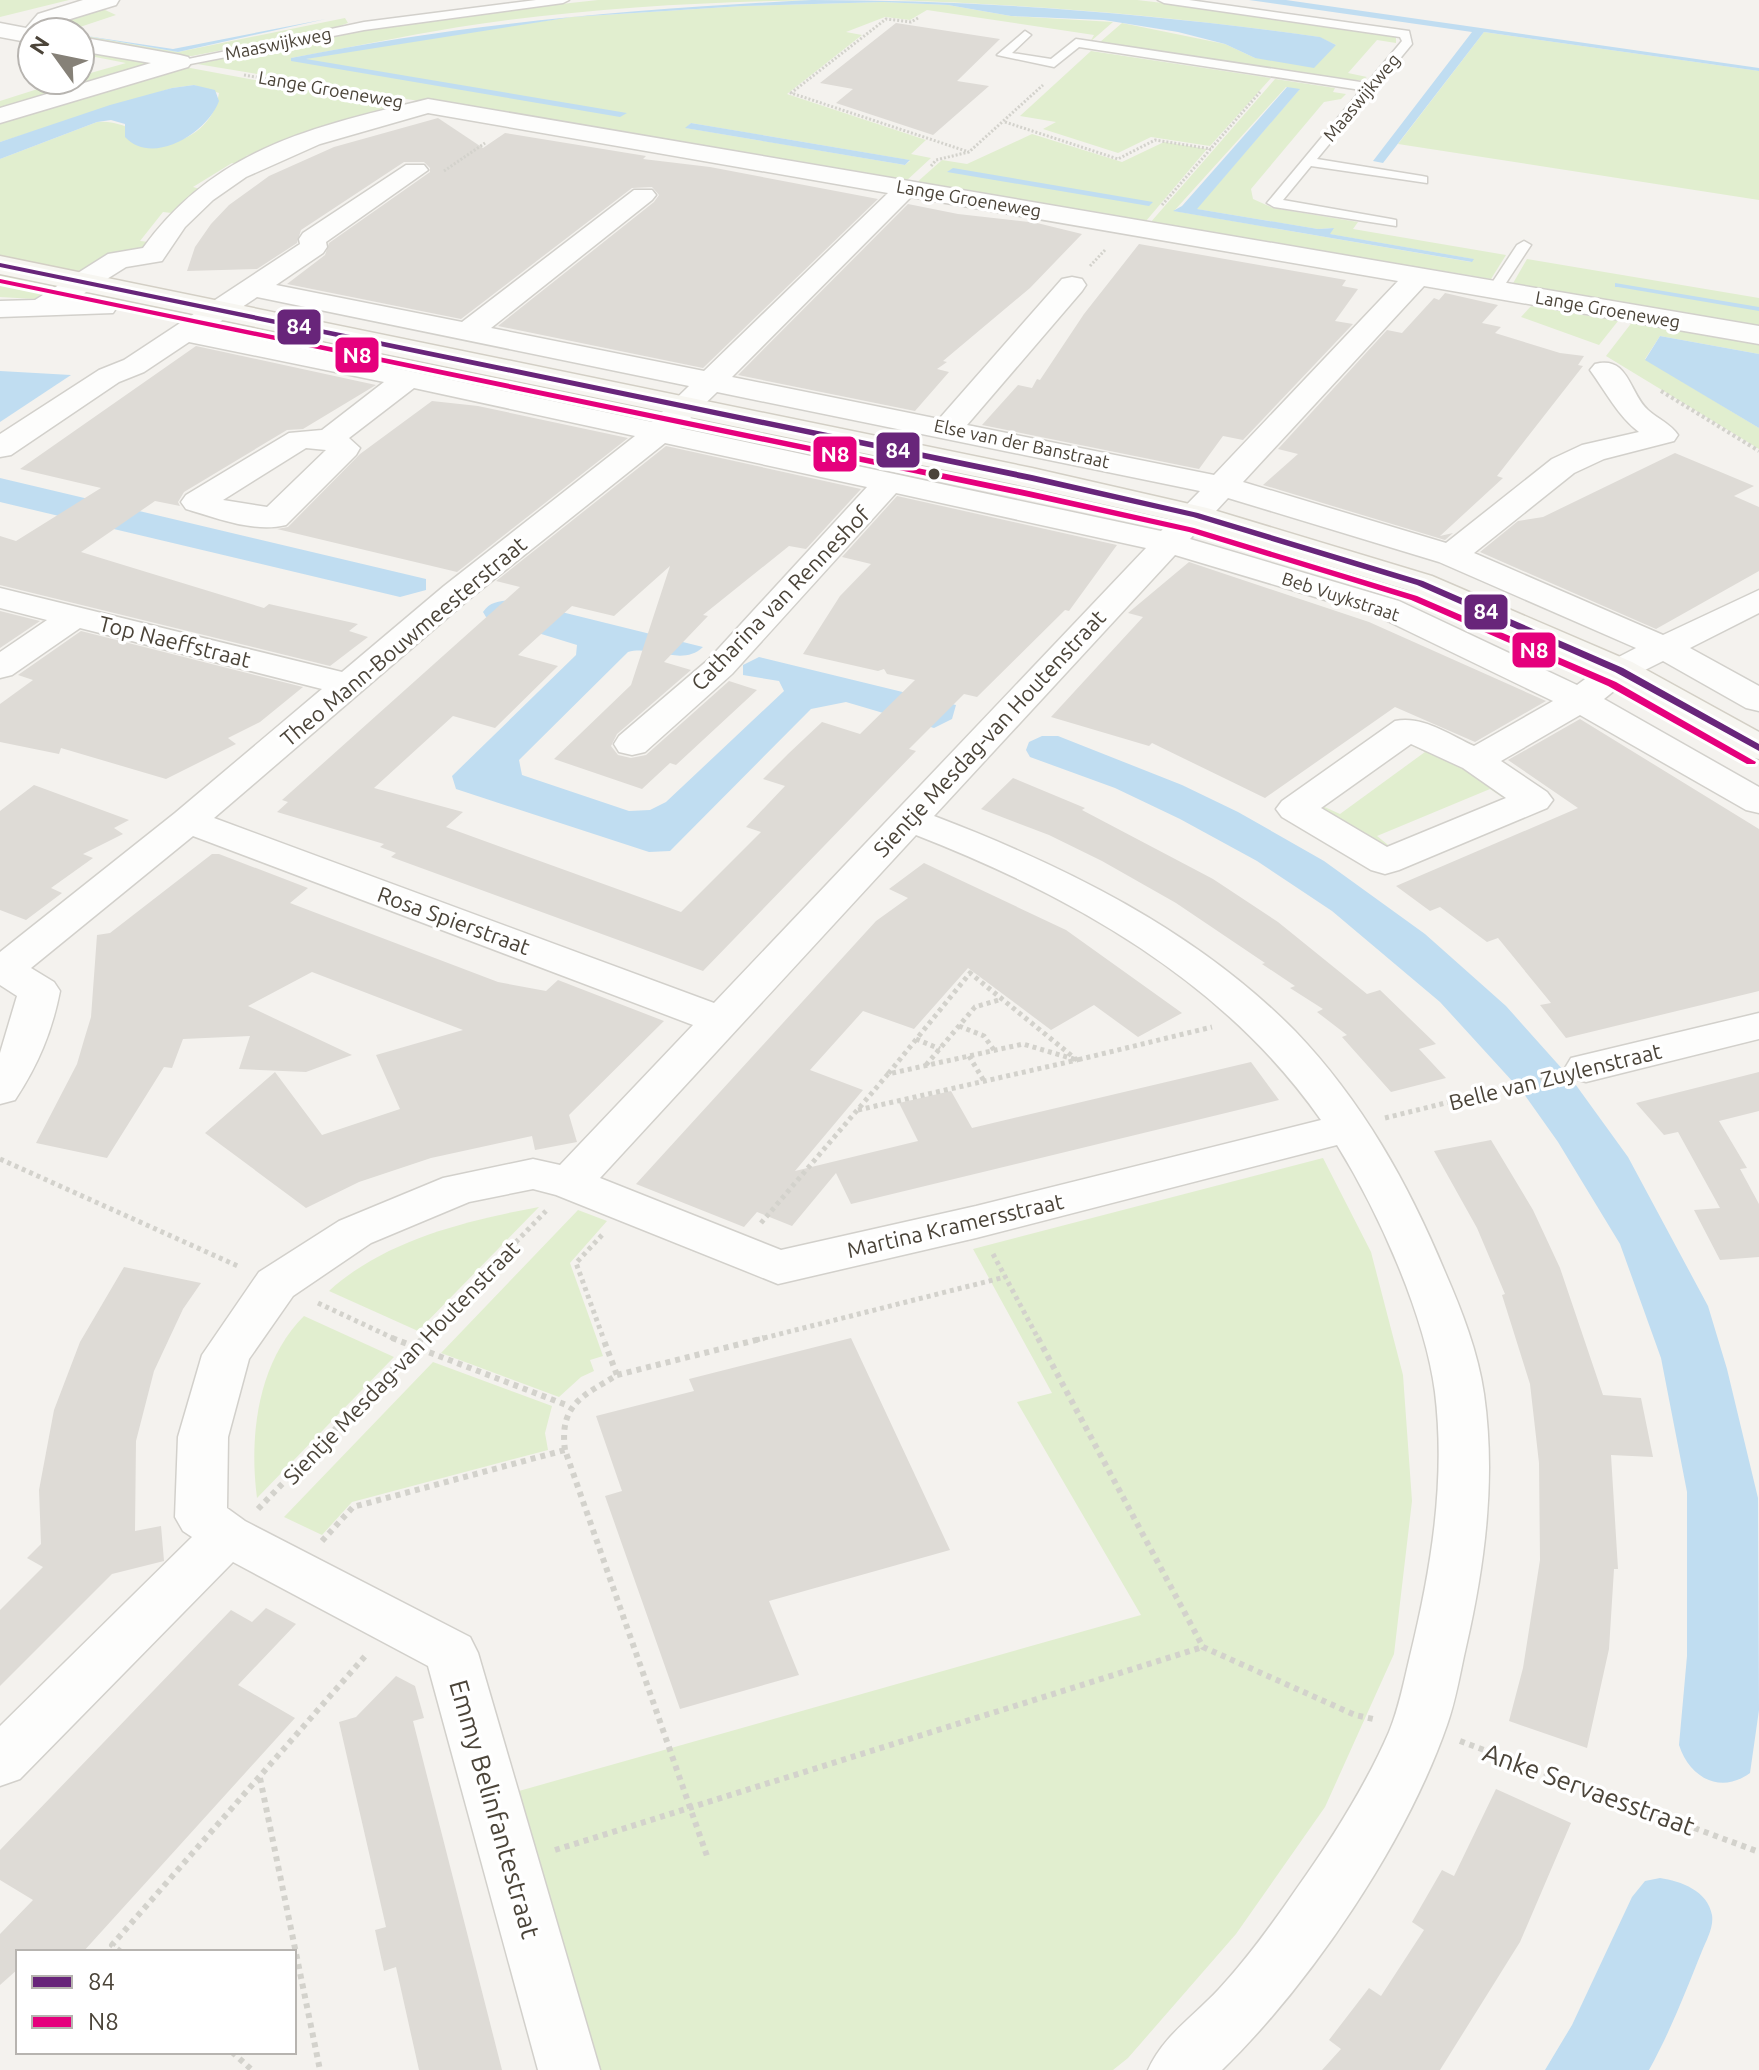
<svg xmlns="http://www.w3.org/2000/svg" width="1759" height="2070" font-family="Ubuntu,sans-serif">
	<rect width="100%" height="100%" fill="#f4f2ee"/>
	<g fill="#e1eecf" fill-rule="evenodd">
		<polygon points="0,0 69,0 0,17"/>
		<path d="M598,0h233c-123,1 -250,8 -372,27 -56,9 -112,21 -168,31l14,1 82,-15 185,-27 171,-11 140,-4 65,3 63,11 102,6 -23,20 4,-7 -167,-25 -17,10 -25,-3 -39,15 16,3 -75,59 139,46 -15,14 20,4 -26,24 -708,-118 149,-31 123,-19zM691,123l218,37 1,1 -5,4 -219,-37z"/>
		<path d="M892,0h245l104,12 155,24v7l-19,-3 -29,33 19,4 -6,3 -16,1 -245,-39 22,-19 103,21 30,14 81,-13 -17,-8c-143,-21 -282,-32 -427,-37z"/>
		<polygon points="86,9 103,9 116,15 68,31 52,32 49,27 51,23"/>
		<polygon points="345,18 348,23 334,28 192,56 175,56 80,41 80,35 178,52"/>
		<polygon points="1484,32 1759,71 1759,200 1398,144"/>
		<polygon points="80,48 147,61 148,64 0,110 0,101 66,80 80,80 80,76 126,63 80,54"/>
		<polygon points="1091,51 1271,78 1210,146 1151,137 1118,153 1043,129 1056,122 1020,116"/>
		<path d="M185,67l216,40 -77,19 -78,30 5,3 -12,6 -7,-2 -39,24 7,2 -28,24 -9,-1 -23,29 9,1 -2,4 -72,26 -75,-15v-98l97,-37c25,-3 43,13 66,24 30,-8 51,-22 56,-53l-25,-8 -22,3 -172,54v-21z"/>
		<path d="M1275,79l60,9 -2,4 13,2 -5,5 -17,3 -73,87 2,10 20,9 85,14 -5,7 153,26 -15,24 -341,-56zM1286,87l13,3 -103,119 122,20 15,-1 -4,6 144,25 -2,3 -297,-51z"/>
		<polygon points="1032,134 1122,162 1164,142 1207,149 1146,221 915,184 942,160 967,164"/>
		<polygon points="1527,259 1759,298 1759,332 1512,285"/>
		<polygon points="0,274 39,285 46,290 35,299 0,297"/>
		<polygon points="1531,306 1618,321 1599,345 1521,317"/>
		<polygon points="1633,321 1759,343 1759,354 1660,336 1645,359 1759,428 1759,449 1606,356"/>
		<polygon points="1407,740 1465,763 1512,796 1508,801 1490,789 1377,836 1393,849 1390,850 1321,814 1318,804 1340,814 1425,752 1404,742"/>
		<polygon points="1323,1158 1371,1252 1403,1375 1412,1501 1394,1654 1325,1807 1236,1934 1128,2058 1113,2070 589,2070 519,1791 1141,1615 1017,1402 1052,1393 973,1249"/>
		<path d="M539,1207l-121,124 -89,-40c55,-51 139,-71 210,-84z"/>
		<polygon points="578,1210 607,1221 570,1263 603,1356 590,1360 594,1371 581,1377 559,1397 441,1353"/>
		<path d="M304,1316l90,41 -137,141c-8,-61 0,-135 47,-182z"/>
		<polygon points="433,1362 552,1406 545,1433 548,1450 352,1502 322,1535 284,1517"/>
	</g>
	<g fill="#c0ddf1">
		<path d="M812,0c170,0 339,13 508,37l16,8 -22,23 -59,-10 -30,-14 -47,-12 -74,-12 -93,-4 -63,-11 -65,-3 -140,4 -171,11 -266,42 321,54 -7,4 -329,-56v-3c174,-35 344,-49 521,-58z"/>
		<polygon points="1249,0 1286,0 1759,68 1759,71 1484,32 1383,163 1373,161 1472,32"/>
		<polygon points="326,19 178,52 80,35 173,49"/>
		<path d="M194,85l21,5 4,11c-11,31 -66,66 -94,36v-13l-14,-4 -14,2 -97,37v-17l110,-37 62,-17z"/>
		<polygon points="1287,87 1300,89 1197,209 1318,229 1334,228 1330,234 1474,259 1472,262 1173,211 1182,206"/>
		<polygon points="691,123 910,160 905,165 685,128"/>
		<polygon points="953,168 1153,202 1149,206 947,172"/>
		<polygon points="1660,336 1759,354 1759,428 1645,360"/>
		<polygon points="0,371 71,375 0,422"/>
		<polygon points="0,478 426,579 426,590 400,597 0,502"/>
		<path d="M513,600l190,47c-21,20 -50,-2 -75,5l-109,108 3,15 107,36 21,-1 16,-8 118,-111 -5,-10 -36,-6v-10l16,-8 197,48 -4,14 -18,9 -88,-26 -35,7 -141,142 -21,1 -193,-63 -4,-13 124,-121 1,-10 -91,-28 -3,-5c7,-11 18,-11 30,-12z"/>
		<path d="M1042,736h16l124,49 56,27 86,49 101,73 81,72 67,75 55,76 80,149 19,63 31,129 1,212 -9,63c-30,22 -61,4 -71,-28l8,-89v-164l-26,-134 -41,-114 -62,-102 -34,-48 -84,-92 -108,-91 -75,-50 -77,-42 -65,-31 -85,-31 -4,-7 3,-8z"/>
		<path d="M1660,1878c21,3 48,13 52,37 2,12 -6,26 -10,36 -17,42 -31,79 -53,119h-104l27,-45 60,-128 13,-16z"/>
	</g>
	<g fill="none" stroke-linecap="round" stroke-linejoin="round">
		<polygon fill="#c0ddf1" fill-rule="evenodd" points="1615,283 1759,307 1759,311 1618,287 1615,287"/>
	</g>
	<g fill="#dedbd6">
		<polygon points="896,23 1000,39 957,81 989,86 933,135 836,103 853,89 820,83"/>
		<polygon points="438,118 483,148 505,133 646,156 643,159 710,167 878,199 703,368 498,326 654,202 659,195 652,187 632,188 461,319 287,284 325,255 329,243 430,172 430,168 424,162 404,162 301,230 297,243 257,269 187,271 195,247 211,224 229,205 269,176 334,147"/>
		<polygon points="908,204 958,214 1037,223 1082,234 1030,288 943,361 947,362 937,369 949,372 915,411 738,375"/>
		<polygon points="1139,244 1346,280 1342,286 1358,289 1335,321 1353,324 1243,440 1223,436 1199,469 982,425 1018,385 1032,388 1037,379 1040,380 1084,314"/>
		<polygon points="1445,293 1498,305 1482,323 1501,327 1495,333 1560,353 1584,356 1578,365 1583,366 1497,476 1503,478 1440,536 1453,533 1445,540 1263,485 1298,454 1278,449 1387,330 1402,333 1434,298 1439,300"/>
		<polygon points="196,346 376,385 303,429 287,430 184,492 178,502 180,506 155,501 81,552 264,608 269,604 358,624 349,631 368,637 330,666 0,585 0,536 16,541 101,488 20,469"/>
		<polygon points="432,401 478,406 628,438 457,572 277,529 288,527 360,454"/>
		<polygon points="666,446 861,489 806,549 789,546 703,615 708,616 664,662 691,670 617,734 611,746 618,755 631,758 646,755 729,681 757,690 676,765 670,763 642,789 554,759 631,685 670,566 614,616 572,606 518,655 558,666 495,728 453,716 374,788 463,812 446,827 681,912 761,832 746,827 785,786 763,779 788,754 822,722 860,734 915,680 887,674 884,669 878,671 803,654 840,596 871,564 842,557 897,496 1117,545 1069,611 1065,610 977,697 964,694 909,749 916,751 703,971 391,857 396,853 380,847 384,844 277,812 288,802 282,800 520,587 496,581"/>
		<polygon points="1675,453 1754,486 1734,496 1759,507 1759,571 1656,629 1480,552 1518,521 1543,517"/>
		<polygon points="1189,562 1369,622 1546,701 1475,742 1395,707 1265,798 1152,743 1149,746 1051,717 1143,617 1128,613"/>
		<polygon points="0,611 40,621 0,648"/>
		<polygon points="81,631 303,687 260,722 228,738 236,744 166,779 61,748 59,754 0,742 0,704 33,680 18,675"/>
		<polygon points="1580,719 1759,829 1759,991 1566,1038 1540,1005 1551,1003 1498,938 1487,942 1440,907 1430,911 1396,886 1578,808 1508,760"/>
		<polygon points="1013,778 1085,808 1082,810 1213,879 1278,922 1367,994 1380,990 1436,1044 1419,1049 1446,1078 1391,1092 1342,1037 1347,1035 1317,1012 1323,1009 1290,988 1295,986 1262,964 1265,963 1176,903 1102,861 1049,835 981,809"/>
		<polygon points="34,785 129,820 114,828 123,834 83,854 93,858 51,888 62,893 26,920 0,910 0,811"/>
		<polygon points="212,854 219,854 308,888 290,903 498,982 546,991 558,980 664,1021 569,1115 577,1142 535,1150 532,1136 431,1158 359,1182 306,1208 205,1133 275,1072 322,1135 400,1109 376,1055 463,1030 312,972 248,1006 352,1055 306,1072 239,1069 250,1036 183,1039 172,1068 164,1067 107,1158 36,1143 77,1064 84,1040 91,1017 97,935 110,933"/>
		<polygon points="924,863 1066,930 1182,1013 1138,1037 1094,1005 1051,1030 968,968 914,1029 863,1011 810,1070 863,1090 795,1171 918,1141 899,1103 951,1091 972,1128 1251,1062 1279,1100 851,1204 836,1173 792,1226 757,1212 744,1227 636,1184 876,921 908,898 889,889"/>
		<polygon points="1759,1072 1759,1111 1719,1121 1747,1168 1740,1169 1759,1204 1759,1257 1720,1260 1694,1210 1720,1208 1678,1132 1664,1135 1636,1103"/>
		<polygon points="1491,1140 1533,1210 1560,1268 1603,1395 1641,1398 1653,1457 1611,1455 1618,1569 1614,1569 1609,1649 1587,1748 1509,1721 1523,1668 1540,1560 1539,1463 1530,1384 1502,1295 1505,1294 1477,1228 1434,1151"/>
		<polygon points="124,1267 201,1283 183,1309 154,1371 136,1441 135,1531 161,1526 164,1561 112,1574 0,1686 0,1610 43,1567 27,1558 41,1544 39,1490 54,1410 80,1342"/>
		<polygon points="851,1338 950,1550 769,1601 799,1675 680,1709 605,1496 622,1491 596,1416 694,1391 689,1379"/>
		<polygon points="266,1608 296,1624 238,1685 295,1718 83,1952 18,1952 18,1969 0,1985 0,1934 33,1900 0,1880 0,1850 231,1610 252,1622"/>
		<polygon points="396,1676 415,1686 424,1718 413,1721 502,2070 419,2070 396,1967 384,1971 375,1930 386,1927 339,1722 356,1717"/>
		<polygon points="1496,1789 1571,1823 1520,1942 1440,2070 1322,2070 1341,2049 1329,2040 1369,1988 1381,1996 1424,1930 1412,1922 1442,1870 1454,1876"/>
	</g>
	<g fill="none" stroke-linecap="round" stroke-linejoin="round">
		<defs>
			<g id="lane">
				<polygon points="536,0 569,0 563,3 364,30 180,66 174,62 364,22"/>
				<polygon points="1158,0 1189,0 1409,31 1412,44 1317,159 1422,176 1427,177 1427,183 1311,166 1283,200 1391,219 1396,220 1396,226 1274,207 1267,203 1361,90 1079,47 1054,67 997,55 1025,31 1031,35 1012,53 1051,59 1076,39 1367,83 1402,41 1400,37 1164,3"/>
				<polygon points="1524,241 1531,245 1502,289 1500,292 1490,292 1488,289 1517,245"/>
			</g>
			<g id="street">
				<polygon points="83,0 119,0 116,5 54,24 49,28 52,32 32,32 32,43 0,37 0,23 26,28 38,14"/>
				<polygon points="80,37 180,55 188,57 192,62 188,67 0,123 0,108 151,63 80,51"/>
				<path d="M428,99l1331,227v18l-335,-58 -181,196 203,61 106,-84 30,-14 57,-13c-21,-16 -33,-40 -49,-62l5,-6c34,-9 34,29 53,46 10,9 23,14 30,25l-4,6 -70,18 -30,14 -100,80 189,82 96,-45v23l-69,35 69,38v25l-13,-3 -83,-47 -32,16 -27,22 155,88v26l-13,-3 -166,-95 -79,46 46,31 6,8 -6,8 -148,62 -14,4 -14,-4 -89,-53 -6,-8 6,-8 113,-80c27,-6 55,14 79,25l79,-45 -178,-86 -200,-60 -241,261c131,50 261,114 361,215 67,70 113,152 150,241 17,39 33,80 39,122 12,85 1,170 -18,253 -6,26 -10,53 -19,78 -41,118 -136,258 -225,345h-74c15,-34 46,-54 71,-81 29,-31 54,-66 78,-101 35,-49 68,-101 92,-156 10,-24 15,-51 21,-76 21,-86 36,-175 25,-264 -10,-77 -57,-181 -98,-247l-361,93 -198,46 -222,-89 -23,-6 -64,13 -98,41 -78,53 -44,63 -21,78 -1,71 18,13 225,116 8,16 122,417h-62l-110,-404 -195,-104 -213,217 -20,7v-60l192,-189 -9,-6 -8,-14 3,-80 24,-82 57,-83 80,-51 104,-43 90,-19 27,6 133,-140 -500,-189 -162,132 23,14 6,9c-8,41 -22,74 -45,109l-15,4v-51l17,-57 -17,-11v-33l175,-139 147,-124 -242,-61 -68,47 -12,3v-26l47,-32 -47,-12v-20l342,84 102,-86 191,-150 -221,-48 -65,50 11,10 -4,7 -70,70c-32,8 -69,-7 -100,-16l-5,-7 5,-7 103,-62 33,-3 62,-48 -195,-40 -45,30 -25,10 -108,73 -11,2v-23l99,-64 25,-10 176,-116 -1,-5 4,-6 103,-68h18l4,5 -102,72 1,5 -4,6 -47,32 186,37 172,-132h18l4,5 -4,5 -161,128 213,43 184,-178 -460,-80 -108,31 -74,33 -33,23 -28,27 -23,34 -36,6 -51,32 38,2 4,6 -4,6 -113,4v-16l35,-1 73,-46 35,-6c73,-101 171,-121 285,-149zM911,197l487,84 -184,194 -247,-50 115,-134 4,-6 -4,-6 -10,-2 -10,2 -123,140 -207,-42zM257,297l432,89 -37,36 -443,-93zM717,392l483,99 -39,40 -481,-103zM665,443l202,44 -159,173 -89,76 -5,8 5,8 13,3 13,-3 87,-78 164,-181 250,55 -432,455 -500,-185 254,-218zM306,448l20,2 -59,57 -44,-7zM1228,498l211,64 197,86 -29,15 -30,22 -178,-84 -209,-62zM1411,744l52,24 43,30 -119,49 -66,-39zM916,835c156,61 307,145 405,285l-345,86 -195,44 -181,-72z"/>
				<polygon points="1759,1013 1759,1039 1586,1082 1571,1078 1565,1068 1571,1058"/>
			</g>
			<polygon id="secondary" points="0,256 1032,468 1207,508 1432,576 1632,662 1759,732 1759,759 1745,756 1606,678 1408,590 1186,523 1032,488 0,274"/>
		</defs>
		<use href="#lane" stroke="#d2d0cb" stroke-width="3"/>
		<use href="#street" stroke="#d2d0cb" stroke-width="3"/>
		<use href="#secondary" stroke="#d3cfc5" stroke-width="3"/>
		<g stroke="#d3d2cc" stroke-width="3" stroke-dasharray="2 2" stroke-linecap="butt">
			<polyline points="918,18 911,22 886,19 791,93 969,152"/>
			<polyline points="244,75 360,95"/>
			<polyline points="1005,122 1118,159 1155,140 1211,149"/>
			<polyline points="931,166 936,160 969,152 1043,85"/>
			<polyline points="444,171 485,143"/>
			<polyline points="1162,205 1260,92"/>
			<polyline points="1090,266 1105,250"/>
		</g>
		<polyline stroke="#d3d2cc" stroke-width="4" stroke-dasharray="3 3" stroke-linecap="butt" points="1661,391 1759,451"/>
		<g stroke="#d3d2cc" stroke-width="5" stroke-dasharray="4 4" stroke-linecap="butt">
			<polyline points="959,1026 984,1036 994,1050"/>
			<polyline points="916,1039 940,1049"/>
			<polyline points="969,1056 984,1081"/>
			<polyline points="926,1065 975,1007 1002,999"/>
			<polyline points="858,1110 1077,1060 970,973 888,1074"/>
			<polyline points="1385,1118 1550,1077"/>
			<polyline points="0,1159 240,1267"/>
			<polyline points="761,1223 888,1074 1023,1044 1077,1060 1212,1027"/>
			<polyline points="602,1235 576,1263 604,1340"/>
			<polyline points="993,1254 1039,1340"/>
			<polyline points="318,1303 397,1340"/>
			<polyline points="421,1340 546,1211"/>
			<polyline points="756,1340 1005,1277"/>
		</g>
		<g stroke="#d3d2cc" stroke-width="6" stroke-dasharray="5 5" stroke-linecap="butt">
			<polyline points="392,1338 569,1406"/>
			<polyline points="1038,1338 1203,1647 1355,1715 1373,1719"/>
			<polyline points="617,1375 764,1338"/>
			<path d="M565,1450c-6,-46 18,-54 52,-75l-14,-37"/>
			<polyline points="258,1509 423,1338"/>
			<polyline points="322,1541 353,1507 565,1450 707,1856"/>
			<polyline points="1460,1741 1759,1852"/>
			<polyline points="260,1778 320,2070"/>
			<polyline points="555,1850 1203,1647"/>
			<polyline points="121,1952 112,1945 366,1655"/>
			<polyline points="232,2052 252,2070"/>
		</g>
		<use href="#lane" fill="#fdfdfc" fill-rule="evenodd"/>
		<use href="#street" fill="#fdfdfc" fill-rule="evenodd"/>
		<use href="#secondary" fill="#f7f6f1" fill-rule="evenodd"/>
		<defs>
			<polygon id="bus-1" points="0,263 1032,475 1198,513 1423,581 1623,668 1759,744 1759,751 1615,672 1417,585 1193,517 1032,481 0,267"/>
			<polygon id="bus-2" points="0,279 1029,491 1194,528 1417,596 1616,682 1756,762 1755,764 1747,764 1608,686 1411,600 1189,532 1029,497 0,283"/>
		</defs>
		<use href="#bus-1" stroke="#fff" stroke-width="6"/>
		<use href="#bus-2" stroke="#fff" stroke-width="6"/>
		<use href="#bus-1" fill="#68257a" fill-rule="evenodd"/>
		<use href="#bus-2" fill="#e5007d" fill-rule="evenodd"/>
	</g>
	<circle fill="#4b4439" stroke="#fff" stroke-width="3" cx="934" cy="474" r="7"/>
	<g text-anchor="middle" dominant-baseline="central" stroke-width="7" stroke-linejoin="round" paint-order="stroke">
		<g font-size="18" fill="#4b4439" stroke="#fff">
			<text transform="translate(278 43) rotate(-11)">Maaswijkweg</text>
			<text transform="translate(331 89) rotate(10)">Lange Groeneweg</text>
			<text transform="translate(1361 97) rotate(-50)">Maaswijkweg</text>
			<text transform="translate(969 198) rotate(10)">Lange Groeneweg</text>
			<text transform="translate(1608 309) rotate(10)">Lange Groeneweg</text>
			<text transform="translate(1022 443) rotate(12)">Else van der Banstraat</text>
			<text transform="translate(1341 596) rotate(18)">Beb Vuykstraat</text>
		</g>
		<g font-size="22" fill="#4b4439" stroke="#fff">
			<text transform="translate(780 598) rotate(-46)">Catharina van Renneshof</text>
			<text transform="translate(175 641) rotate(14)">Top Naeffstraat</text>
			<text transform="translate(403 641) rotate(-40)">Theo Mann-Bouwmeesterstraat</text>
			<text transform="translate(989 733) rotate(-47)">Sientje Mesdag-van Houtenstraat</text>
			<text transform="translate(454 920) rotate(20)">Rosa Spierstraat</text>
			<text transform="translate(1555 1076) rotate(-14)">Belle van Zuylenstraat</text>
			<text transform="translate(955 1225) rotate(-13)">Martina Kramersstraat</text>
			<text transform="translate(401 1362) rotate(-46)">Sientje Mesdag-van Houtenstraat</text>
		</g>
		<g font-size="26" fill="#4b4439" stroke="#fff">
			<text transform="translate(1589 1789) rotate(20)">Anke Servaesstraat</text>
			<text transform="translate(495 1809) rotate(74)">Emmy Belinfantestraat</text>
		</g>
	</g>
	<g stroke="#fff" stroke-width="3">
		<rect x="276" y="308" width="46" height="38" rx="8" fill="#68257a"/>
		<rect x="334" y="336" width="46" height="38" rx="8" fill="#e5007d"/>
		<rect x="875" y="431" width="46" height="38" rx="8" fill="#68257a"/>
		<rect x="812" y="435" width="46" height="38" rx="8" fill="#e5007d"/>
		<rect x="1463" y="593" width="46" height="38" rx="8" fill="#68257a"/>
		<rect x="1511" y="631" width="46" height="38" rx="8" fill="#e5007d"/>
	</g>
	<g font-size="22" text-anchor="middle" font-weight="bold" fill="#fff">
		<text x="299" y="334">84</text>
		<text x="357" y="363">N8</text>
		<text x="898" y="458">84</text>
		<text x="835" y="462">N8</text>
		<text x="1486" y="619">84</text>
		<text x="1534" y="658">N8</text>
	</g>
	<rect x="16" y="1950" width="280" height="104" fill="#ffffff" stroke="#b7b4b0" stroke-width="2"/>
	<rect x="32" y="1976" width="40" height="12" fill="#68257a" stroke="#b7b4b0" stroke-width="2"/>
	<text x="88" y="1990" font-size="24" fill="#4b4439">84</text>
	<rect x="32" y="2016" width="40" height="12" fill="#e5007d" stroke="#b7b4b0" stroke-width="2"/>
	<text x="88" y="2030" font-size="24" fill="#4b4439">N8</text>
	<g transform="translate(56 56) rotate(303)"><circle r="38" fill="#ffffff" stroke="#b7b4b0" stroke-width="2"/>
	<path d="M0-6L14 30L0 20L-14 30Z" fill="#868178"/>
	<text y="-12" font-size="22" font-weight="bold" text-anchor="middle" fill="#4b4439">N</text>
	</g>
</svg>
